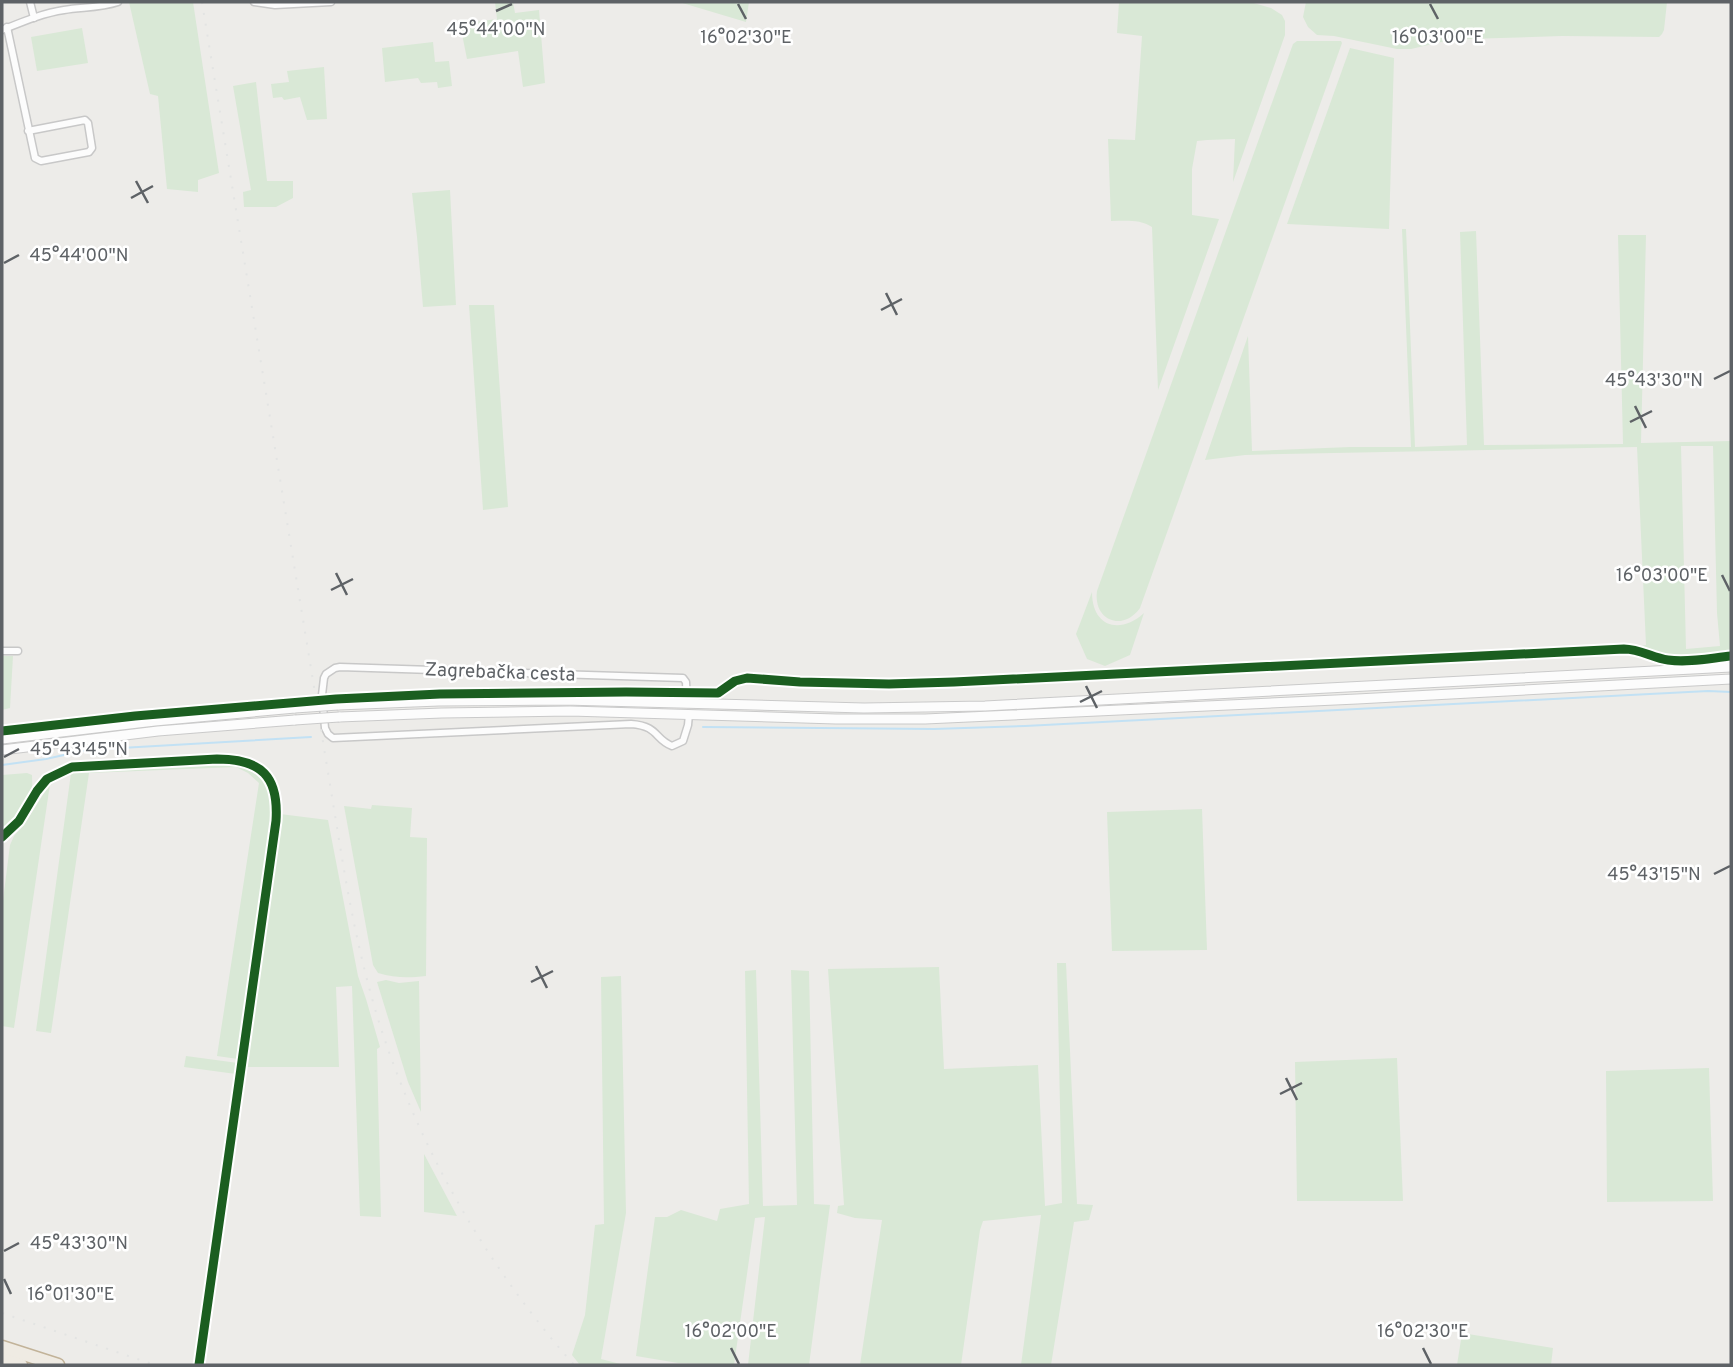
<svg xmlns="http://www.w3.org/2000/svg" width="1733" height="1367" font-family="Overpass,sans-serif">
	<rect width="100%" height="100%" fill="#edece9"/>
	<g fill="#d9e8d6" fill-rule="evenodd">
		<polygon points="129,2 193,2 219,173 198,180 198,192 167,189 158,96 150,94"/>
		<polygon points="495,2 513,2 515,13 539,10 545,83 523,87 518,51 467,59 460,24 497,19"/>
		<polygon points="679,2 749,2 746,22"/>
		<path d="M1119,2h131l21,6 11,7 3,6v14l-52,147 2,-43 -28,1 -10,1 -5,28v46l27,4 -61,171 -6,-163c-12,-8 -27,-6 -41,-6l-3,-82 27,1 7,-104 -25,-3z"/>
		<polygon points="1306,2 1667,2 1664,30 1662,34 1659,37 1562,36 1467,39 1441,42 1411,49 1397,49 1334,36 1317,35 1308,27 1303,17"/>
		<polygon points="82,28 88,63 37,71 31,37"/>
		<path d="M1297,41h44l1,2 -202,565c-17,24 -47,13 -43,-17l196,-547z"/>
		<polygon points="433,42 435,62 449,61 452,86 438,88 437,82 421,83 418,78 385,82 382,48"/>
		<polygon points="1350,48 1394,58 1389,229 1287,224"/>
		<polygon points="324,67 327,119 307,120 300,97 284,100 282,97 273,98 271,84 289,82 287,71"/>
		<polygon points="256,82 267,181 293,181 293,198 276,207 244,207 243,192 251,190 233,86"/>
		<polygon points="450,190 456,305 423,307 417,237 412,193"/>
		<path d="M1402,229h4l9,218 52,-2 -7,-213 16,-1 8,214 139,-1 -5,-209h28l-5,208 90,-2v214l-16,3 -48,1 -35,-11 14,-3 -9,-198 -354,7 -38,1 -40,5 43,-124 4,115 98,-4h61zM1681,446h32l4,167 3,33 -34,3z"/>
		<polygon points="469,305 494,305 508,507 483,510"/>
		<path d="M1092,592c0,35 28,43 52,21l-14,42 -25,11 -18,-7 -11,-25z"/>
		<polygon points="2,656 13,656 10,708 2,710"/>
		<path d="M223,763c29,2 47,14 50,44l-35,252 -21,-3 42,-273 -11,-10 -12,-6 -147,6 -38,260 -15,-2 35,-258 19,-4z"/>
		<path d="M27,773l5,2c0,6 1,12 -1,18 -5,13 -17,29 -29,37v-55z"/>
		<polygon points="50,784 14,1028 2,1026 2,908 10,845 14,836 25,823"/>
		<path d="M372,805l40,3 -2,29 17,1 -1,138c-18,2 -31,2 -48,-3l-5,-8 -29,-159 27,3z"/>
		<polygon points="1202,809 1207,950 1112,951 1107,812"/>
		<polygon points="280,814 328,820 358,976 366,999 380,1047 377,1049 381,1217 360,1216 352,986 336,987 339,1067 244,1067 256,982 259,977"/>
		<polygon points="1057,963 1066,963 1077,1204 1093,1205 1089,1220 1074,1222 1051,1365 1021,1365 1041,1215 983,1221 980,1230 961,1365 860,1365 882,1220 855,1218 837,1213 838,1206 844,1205 828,969 939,967 944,1069 1038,1065 1045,1206 1062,1203"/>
		<polygon points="756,970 763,1206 797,1205 791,970 809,971 814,1204 830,1205 809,1365 748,1365 765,1217 755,1218 734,1365 678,1363 636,1356 655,1217 667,1217 681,1210 717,1221 720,1209 749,1204 745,971"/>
		<polygon points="621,976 626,1213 601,1359 624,1365 580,1365 572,1355 585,1315 595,1225 604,1224 601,977"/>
		<polygon points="386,980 399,983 419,981 421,1112 408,1082 377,982"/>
		<polygon points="186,1056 238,1063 236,1074 184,1067"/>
		<polygon points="1397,1058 1403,1201 1297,1201 1295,1062"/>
		<polygon points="1709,1068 1713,1201 1607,1202 1606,1071"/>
		<polygon points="424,1154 457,1216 424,1212"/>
		<polygon points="1462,1333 1553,1348 1551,1365 1457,1365"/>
	</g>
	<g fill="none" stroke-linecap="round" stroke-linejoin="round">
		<g stroke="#c2e1f4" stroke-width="2">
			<polyline points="703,727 934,729 1025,726 1708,691 1731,692"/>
			<polyline points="2,765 46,759 86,750 311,737"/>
		</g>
		<defs>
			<g id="street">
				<polyline points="30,2 34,18"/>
				<polyline points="254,2 275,5 331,2"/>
				<polyline points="7,27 35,158 41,161 89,152 92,148 88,123 85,120 28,131"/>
				<path d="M2,30c20,-8 41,-17 62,-20 19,-3 36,-2 54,-8"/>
				<polyline points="2,651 18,651"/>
				<path d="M687,703l-1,-21 -3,-4 -343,-11 -5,1 -9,6 -2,4 -2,17 3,33 3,6 5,4 298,-14c28,2 23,15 41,22l11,-5 5,-16 1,-11"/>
				<path d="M2,837l17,-16 18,-30 10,-12 25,-12 145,-8c44,0 62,17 59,62l-77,544"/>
			</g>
			<g id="secondary">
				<polyline points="338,705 439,701 564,700 864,708 985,706 1731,667"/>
				<polyline points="339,717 442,713 570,711 836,719 925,719 1357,699 1731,679"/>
				<polyline points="2,739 155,721 295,708"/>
				<polyline points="2,750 158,731 295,720"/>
			</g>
			<g id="highway">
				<polyline points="2,1347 58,1365"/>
				<polyline points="2,1359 21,1365"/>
			</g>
		</defs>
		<use href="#street" stroke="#c8c8c8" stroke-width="9"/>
		<use href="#secondary" stroke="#cacaca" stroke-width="11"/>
		<use href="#highway" stroke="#c2b399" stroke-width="15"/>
		<use href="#street" stroke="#fcfcfc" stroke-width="6"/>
		<use href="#secondary" stroke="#fcfcfc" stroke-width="9"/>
		<use href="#highway" stroke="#efebe3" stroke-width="12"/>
		<g stroke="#e3e4e3" stroke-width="2" stroke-dasharray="2 9" stroke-linecap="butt">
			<path d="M202,2l140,856c9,54 20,108 36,161 40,128 108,246 196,346"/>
			<polyline points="2,1313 155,1365"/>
		</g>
		<defs>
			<g id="secondary-bridge">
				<polyline points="295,708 338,705"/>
				<polyline points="295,720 339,717"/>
			</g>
		</defs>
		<use href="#secondary-bridge" stroke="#cacaca" stroke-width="11" stroke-linecap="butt"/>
		<use href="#secondary-bridge" stroke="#fcfcfc" stroke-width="9"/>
		<defs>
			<g id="cycleway">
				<path d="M2,731l133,-15 201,-17 104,-5 186,-2 92,1 17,-12 12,-3 53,4 89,2 65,-2 670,-33c16,0 29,9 44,11 21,3 43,-2 63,-4"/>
				<path d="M2,837l17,-16 18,-30 10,-12 25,-12 145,-8c44,0 62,17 59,62l-77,544"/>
			</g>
		</defs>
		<use href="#cycleway" stroke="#fff" stroke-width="13"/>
		<use href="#cycleway" stroke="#1b5e20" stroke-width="9"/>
	</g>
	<path fill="none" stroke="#5e6266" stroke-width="2.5" d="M738,4l8,15M1430,4l8,15M496,11l16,-7M136,181l12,22M131,198l22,-12M4,263l15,-8M886,293l11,22M881,310l21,-11M1714,379l16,-8M1635,406l11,22M1630,422l22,-11M336,573l11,22M1722,575l8,16M331,590l22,-11M1086,686l11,22M1080,702l22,-11M4,757l15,-8M1714,874l16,-8M536,966l11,22M531,982l22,-11M1286,1078l11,22M1280,1094l22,-11M4,1251l15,-8M4,1279l7,15M731,1348l8,16M1423,1348l8,16"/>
	<g text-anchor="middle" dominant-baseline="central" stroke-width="5" stroke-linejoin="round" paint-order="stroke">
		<g font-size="19" fill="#5e6266" stroke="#fff">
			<text transform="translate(500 673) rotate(2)">Zagrebačka cesta</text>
		</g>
	</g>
	<g font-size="18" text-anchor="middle" fill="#5e6266" stroke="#fff" stroke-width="5" stroke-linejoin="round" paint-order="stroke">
		<text x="496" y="35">45°44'00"N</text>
		<text x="746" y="43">16°02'30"E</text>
		<text x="1438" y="43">16°03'00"E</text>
		<text x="79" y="261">45°44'00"N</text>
		<text x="1654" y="386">45°43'30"N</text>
		<text x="1662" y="581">16°03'00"E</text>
		<text x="79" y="755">45°43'45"N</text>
		<text x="1654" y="880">45°43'15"N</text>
		<text x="79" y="1249">45°43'30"N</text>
		<text x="71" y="1300">16°01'30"E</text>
		<text x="731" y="1337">16°02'00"E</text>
		<text x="1423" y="1337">16°02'30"E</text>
	</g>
	<rect width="1733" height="1367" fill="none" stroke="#5e6266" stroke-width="7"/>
</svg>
